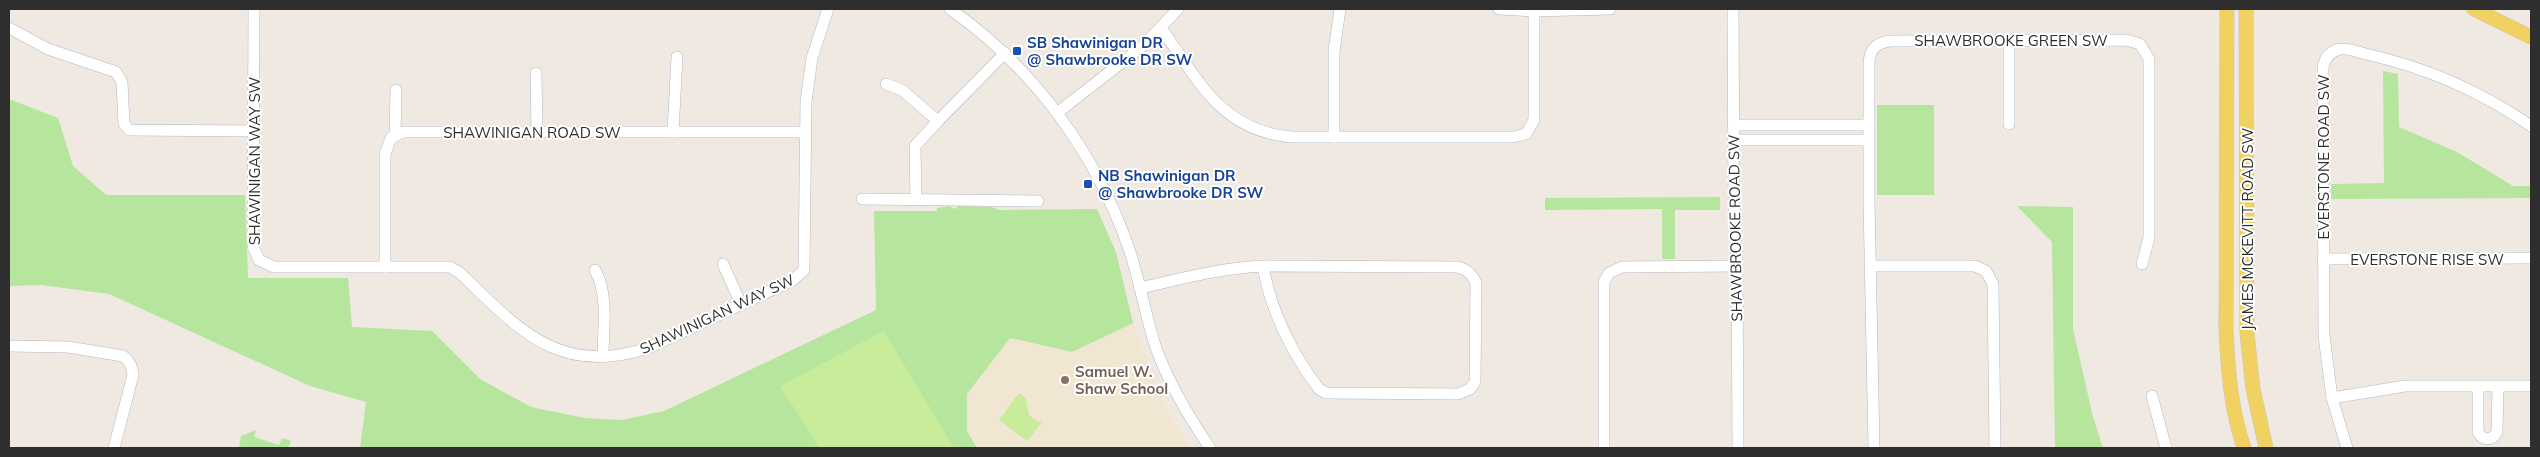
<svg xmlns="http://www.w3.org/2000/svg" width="2540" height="457" font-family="Mulish,sans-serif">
	<rect width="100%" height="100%" fill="#efe9e1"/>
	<polygon fill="#f0e6d1" points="1133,323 1161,399 1190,448 977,448 967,431 967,394 1010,338 1072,352"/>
	<g fill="#b6e59e">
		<polygon points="2383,71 2398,74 2399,127 2457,152 2513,186 2531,186 2531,198 2331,199 2331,184 2384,183"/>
		<polygon points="9,99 58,118 73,166 106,195 245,195 248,278 348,278 352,327 432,331 480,379 531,407 585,418 621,420 664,411 876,310 874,211 937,211 937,208 949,206 955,209 958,206 992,207 999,210 1097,209 1116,252 1133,323 1072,352 1010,338 967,394 967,431 977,448 360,448 366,402 310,386 109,294 41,285 9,286"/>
		<rect x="1877" y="105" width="57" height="90"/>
		<polygon points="1720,197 1720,210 1675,210 1675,259 1662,259 1662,209 1545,210 1545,198"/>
		<polygon points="2017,206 2073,207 2073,329 2092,413 2103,448 2055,448 2052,242"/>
		<polygon points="256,430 254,437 279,445 282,438 291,441 288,448 239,448 241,436"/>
	</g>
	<g fill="#c9ec9a">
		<polygon points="884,331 954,448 820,448 780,386"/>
		<polygon points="1019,393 1026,398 1029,415 1038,422 1042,422 1027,441 999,420"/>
	</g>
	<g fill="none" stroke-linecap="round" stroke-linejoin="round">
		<defs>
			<g id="minor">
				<path d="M254,9l-1,237 6,14 15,7h176l10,6c58,56 99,104 188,75l145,-68 11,-10 2,-168 6,-44 16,-49"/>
				<path d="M950,9c83,58 146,144 179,240 11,32 16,66 27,99 13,36 33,69 54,100"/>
				<polyline points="1499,9 1534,11 1610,9"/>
				<polyline points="1733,9 1734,202 1737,266 1738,448"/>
				<polyline points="9,28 48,49 116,72 122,82 124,124 129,130 254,131"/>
				<path d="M1161,28c37,51 59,103 131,109h221l13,-3 8,-14v-109"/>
				<polyline points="2009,40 2009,124"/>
				<polyline points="536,73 537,131"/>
				<polyline points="886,84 902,90 938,121 1005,53"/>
				<polyline points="1057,113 1143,46 1178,9"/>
				<polyline points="1733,125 1869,125"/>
				<polyline points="673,132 677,57"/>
				<polyline points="395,135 396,90"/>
				<polyline points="1334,137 1334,51 1340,9"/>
				<polyline points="1733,140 1868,140"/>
				<polyline points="862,199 1038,201"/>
				<polyline points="916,200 915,146 938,121"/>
				<polyline points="2323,259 2531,258"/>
				<polyline points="723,264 741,304"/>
				<polyline points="1871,266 1975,266 1986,271 1993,284 1995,448"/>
				<polyline points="385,267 385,154 391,138 403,132 805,132"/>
				<path d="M595,270c14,25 8,59 8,87"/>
				<path d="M1140,288c40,-9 81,-20 123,-22l194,1c10,2 15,7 19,16l-1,99 -5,7 -12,5 -132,-1 -7,-4c-28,-37 -48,-77 -56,-123"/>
				<path d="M9,346l59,1 55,9c7,6 9,10 10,19l-19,73"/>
				<path d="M2478,386v46c5,9 14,9 19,0l1,-46"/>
				<polyline points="2152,396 2166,448"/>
				<polyline points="2332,398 2405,386 2531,386"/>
				<polyline points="1604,448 1604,282 1609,273 1622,267 1737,266"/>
				<path d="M1874,448l-5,-247v-138c1,-13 6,-20 21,-22l236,-1 14,4 9,15v179l-7,26"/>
				<path d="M2347,448l-15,-50 -8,-62 -1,-269c2,-9 7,-16 17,-18 8,-1 19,3 26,5 58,13 116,38 165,72"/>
			</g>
			<g id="major">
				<path d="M2227,9l-1,322c2,39 5,79 18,117"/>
				<polyline points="2246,9 2247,333 2253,389 2266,448"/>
				<polyline points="2474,9 2531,37"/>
			</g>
		</defs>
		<use href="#minor" stroke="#b4b7c1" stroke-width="12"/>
		<use href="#major" stroke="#c9c9c9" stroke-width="15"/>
		<use href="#minor" stroke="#fff" stroke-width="11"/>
		<use href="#major" stroke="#f2d163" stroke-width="14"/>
	</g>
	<g fill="#1a4fb4" stroke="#fff" stroke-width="2">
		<rect x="1012" y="46" width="10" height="10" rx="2.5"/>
		<rect x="1083" y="179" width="10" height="10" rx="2.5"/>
	</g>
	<circle fill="#8d6e63" stroke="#fff" stroke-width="2" cx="1065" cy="380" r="5"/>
	<g text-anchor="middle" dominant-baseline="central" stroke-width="4" stroke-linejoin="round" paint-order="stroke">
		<g font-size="15" fill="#2e2e2e" stroke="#fff">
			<text x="2011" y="40">SHAWBROOKE GREEN SW</text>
			<text x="532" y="132">SHAWINIGAN ROAD SW</text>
			<text transform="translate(2323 157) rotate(-90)">EVERSTONE ROAD SW</text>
			<text transform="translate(254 161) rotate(-90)">SHAWINIGAN WAY SW</text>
			<text transform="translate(1735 228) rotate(-91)">SHAWBROOKE ROAD SW</text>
			<text transform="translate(2247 229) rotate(-90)">JAMES MCKEVITT ROAD SW</text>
			<text x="2427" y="259">EVERSTONE RISE SW</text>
			<text transform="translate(717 314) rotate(-25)">SHAWINIGAN WAY SW</text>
		</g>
		<g font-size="15" font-weight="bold" fill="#164399" stroke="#fff" text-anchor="start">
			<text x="1027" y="42">SB Shawinigan DR<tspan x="1027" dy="17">@ Shawbrooke DR SW</tspan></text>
			<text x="1098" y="175">NB Shawinigan DR<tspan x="1098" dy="17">@ Shawbrooke DR SW</tspan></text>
		</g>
		<g font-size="15" font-weight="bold" fill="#785e54" stroke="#fff" text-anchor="start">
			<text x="1075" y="371">Samuel W.<tspan x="1075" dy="17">Shaw School</tspan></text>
		</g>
	</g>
	<rect width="2540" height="457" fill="none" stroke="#2e2e2e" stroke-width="20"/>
</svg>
